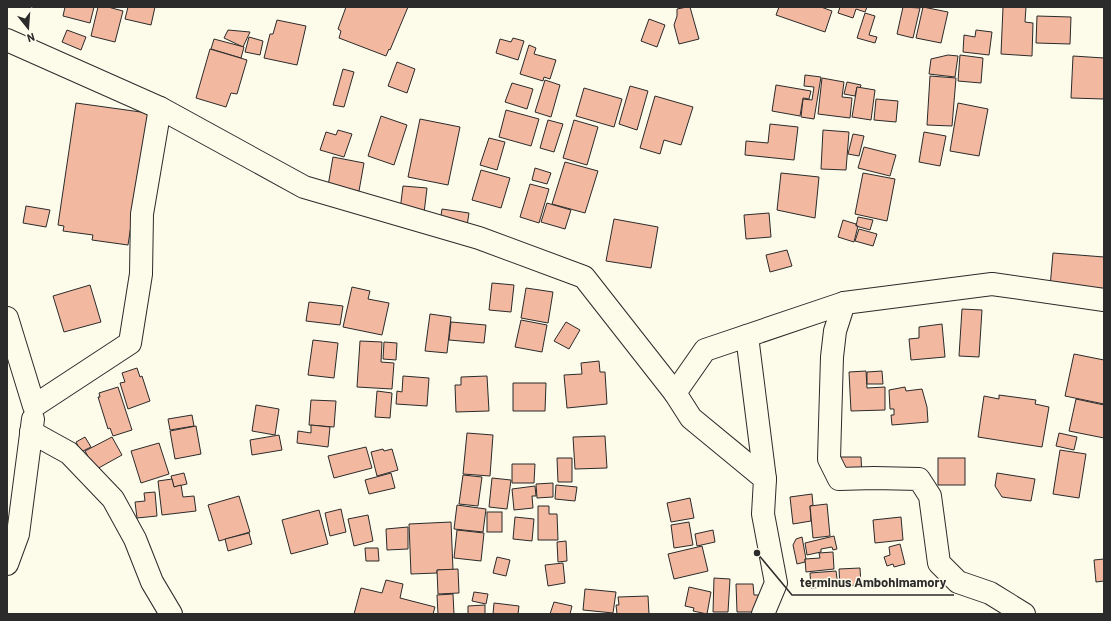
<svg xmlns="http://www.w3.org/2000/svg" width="1111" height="621" font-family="Barlow,sans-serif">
	<rect width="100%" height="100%" fill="#fdfbea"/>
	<g fill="#f2b8a0" stroke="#2b2b2b">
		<polygon points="65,7 94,7 90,23 63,16"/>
		<polygon points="98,7 108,7 123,11 115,42 91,36"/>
		<polygon points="128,7 155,7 151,25 125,19"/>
		<polygon points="346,7 408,7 390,50 389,49 386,56 339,38 341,31 338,29"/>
		<polygon points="687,7 690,7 699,39 679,44 674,25 677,16 677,9"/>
		<polygon points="779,7 821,7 832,11 825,32 776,15"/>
		<polygon points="840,7 867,7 865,12 856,9 853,18 838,13"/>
		<polygon points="903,7 920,8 913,38 897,34"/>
		<polygon points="923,7 948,12 941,43 916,38"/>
		<polygon points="1003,7 1026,7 1025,22 1033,23 1032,56 1001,54"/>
		<polygon points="865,13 875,16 869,35 877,37 875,43 857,38"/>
		<polygon points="1037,16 1071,17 1070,44 1036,43"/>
		<polygon points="649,19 665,25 657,47 641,41"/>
		<polygon points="277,20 306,26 297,65 264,58 270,34 273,34"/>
		<polygon points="67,30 86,37 81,50 62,42"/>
		<polygon points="228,30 250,32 243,47 224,38"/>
		<polygon points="976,30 992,32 989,55 963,52 964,35 975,37"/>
		<polygon points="249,37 263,41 260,55 245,52"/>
		<polygon points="513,38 524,41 518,60 496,53 500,39 511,42"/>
		<polygon points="214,39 244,47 241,58 211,49"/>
		<polygon points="529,45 536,48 534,54 556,60 550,79 544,77 543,81 520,74"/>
		<polygon points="210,49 247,60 237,94 231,93 226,107 196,98"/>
		<polygon points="948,55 958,56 955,77 929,74 931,59"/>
		<polygon points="960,55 983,58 981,83 958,81"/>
		<polygon points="1073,56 1104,58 1104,99 1071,98"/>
		<polygon points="397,62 415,69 407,93 388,86"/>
		<polygon points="343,69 354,72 344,107 333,105"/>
		<polygon points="805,75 821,77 814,119 801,117 803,99 812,100 814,87 804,86"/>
		<polygon points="930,76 956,78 952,126 927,125"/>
		<polygon points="822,78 844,82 842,97 852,98 850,118 818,114"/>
		<polygon points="545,80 560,85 551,117 535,112"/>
		<polygon points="847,82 861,85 860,88 857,87 855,96 844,94"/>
		<polygon points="512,83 533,89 527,109 505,102"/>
		<polygon points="776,85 811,91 809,99 803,98 800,116 772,111"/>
		<polygon points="630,86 648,91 637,130 619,124"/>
		<polygon points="857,87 875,90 871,120 852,117"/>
		<polygon points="584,88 622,99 614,127 576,116"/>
		<polygon points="655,96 693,107 681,145 664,140 660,154 640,148"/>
		<polygon points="876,99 898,101 896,122 874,120"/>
		<polygon points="76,103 148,113 128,245 92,240 93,235 63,231 64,226 58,225"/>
		<polygon points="958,103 988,109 979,156 950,151"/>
		<polygon points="506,110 539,119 531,146 499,137"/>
		<polygon points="381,116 407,125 394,165 368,156"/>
		<polygon points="420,119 460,127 448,185 408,177"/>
		<polygon points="548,120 563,124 554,152 540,148"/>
		<polygon points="574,120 598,127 587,165 563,158"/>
		<polygon points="770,124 798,127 794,160 745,155 746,141 768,143"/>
		<polygon points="338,130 352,134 344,157 320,150 326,132 336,135"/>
		<polygon points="823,130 849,132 846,170 821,169"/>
		<polygon points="924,132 946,136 940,166 919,162"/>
		<polygon points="853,134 864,136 859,156 848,154"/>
		<polygon points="489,138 505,142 497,170 480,165"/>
		<polygon points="864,147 896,155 890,176 858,168"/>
		<polygon points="333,157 364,163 359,191 328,186"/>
		<polygon points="565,162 598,171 585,213 552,204"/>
		<polygon points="535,168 551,173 547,184 532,180"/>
		<polygon points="481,170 510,178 501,208 472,200"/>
		<polygon points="781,173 819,177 815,218 777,210"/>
		<polygon points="863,173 895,179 887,221 855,214"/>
		<polygon points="530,184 549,189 539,223 520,217"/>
		<polygon points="403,186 427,188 424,213 400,210"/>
		<polygon points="547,203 571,210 565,229 541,222"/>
		<polygon points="26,206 50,210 46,227 23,223"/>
		<polygon points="442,209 469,213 467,226 440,222"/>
		<polygon points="769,213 771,237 746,239 744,215"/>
		<polygon points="858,217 873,220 870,230 856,226"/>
		<polygon points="614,219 658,227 651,268 606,261"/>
		<polygon points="843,220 856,224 856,226 858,226 854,242 838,237"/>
		<polygon points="859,229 877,234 873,246 855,241"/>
		<polygon points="787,250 792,266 770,272 766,255"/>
		<polygon points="1053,253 1104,257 1104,291 1050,287"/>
		<polygon points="492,283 514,285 511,312 489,310"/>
		<polygon points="90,285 101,322 64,332 53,296"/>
		<polygon points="352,287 370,291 368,299 389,303 382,335 343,327"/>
		<polygon points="526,288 553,292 548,323 521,318"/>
		<polygon points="309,302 343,306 340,325 306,321"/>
		<polygon points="962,309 982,310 979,357 959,356"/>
		<polygon points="430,314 451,317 447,353 425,351"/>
		<polygon points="521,320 547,325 542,352 515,347"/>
		<polygon points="451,322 486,325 484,343 449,340"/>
		<polygon points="566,322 580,330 569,349 554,341"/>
		<polygon points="942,324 945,357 911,360 909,339 919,338 919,327"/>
		<polygon points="313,340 338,343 334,378 308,375"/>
		<polygon points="360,341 382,342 381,362 394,363 392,389 357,387"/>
		<polygon points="384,342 397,343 396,360 383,359"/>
		<polygon points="1074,354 1104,360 1104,404 1065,396"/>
		<polygon points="599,361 600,372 605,372 607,404 567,408 564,375 582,374 581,363"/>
		<polygon points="137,368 140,377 142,376 150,401 128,409 120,383 125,382 122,373"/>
		<polygon points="866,371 867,388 885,387 885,410 851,411 849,372"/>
		<polygon points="882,371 883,384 867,384 867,372"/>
		<polygon points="403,376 429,378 427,406 396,404 397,391 402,392"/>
		<polygon points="487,376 489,411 456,412 455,385 461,385 461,377"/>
		<polygon points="513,383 546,383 545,411 513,411"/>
		<polygon points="118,387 132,430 113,436 110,428 108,429 98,397 100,397 99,393"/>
		<polygon points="905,387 906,391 922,389 927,407 928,422 892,425 891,415 894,415 894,409 890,409 889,390"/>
		<polygon points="377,391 392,393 390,418 375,417"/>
		<polygon points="999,395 1036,400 1035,404 1049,407 1042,447 978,437 984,396 999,399"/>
		<polygon points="1076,399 1104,405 1104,438 1069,431"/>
		<polygon points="311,400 336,401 334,427 309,425"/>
		<polygon points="256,405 279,409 275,435 252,431"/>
		<polygon points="192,415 194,426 170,430 168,419"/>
		<polygon points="311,425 330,427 328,447 297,443 298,431 311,433"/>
		<polygon points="196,426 201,454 175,459 170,431"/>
		<polygon points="467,433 493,435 490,476 463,474"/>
		<polygon points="1059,433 1077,437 1074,450 1056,446"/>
		<polygon points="279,435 282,450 252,455 250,440"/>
		<polygon points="605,436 607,468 575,469 573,437"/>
		<polygon points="85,437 91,447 81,452 76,442"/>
		<polygon points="112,437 122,455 95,470 85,451"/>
		<polygon points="159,443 169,474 141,483 131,451"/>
		<polygon points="366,447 372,468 334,478 328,456"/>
		<polygon points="383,449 384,451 392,449 398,470 377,476 371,452"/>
		<polygon points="1060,450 1086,454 1079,498 1053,494"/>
		<polygon points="840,457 861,457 862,477 841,478"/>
		<polygon points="557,458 572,458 572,482 558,482"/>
		<rect x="938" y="458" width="27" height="27"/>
		<polygon points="512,464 535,464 534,483 512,483"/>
		<polygon points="184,473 187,484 174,487 171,476"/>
		<polygon points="391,473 395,488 369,494 365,480"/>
		<polygon points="997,473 1035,479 1031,501 1002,497 995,486"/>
		<polygon points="463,475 482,477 478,506 459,504"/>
		<polygon points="492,478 511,480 507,509 489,507"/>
		<polygon points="172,479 174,487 181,485 183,497 194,496 196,511 162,515 158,481"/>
		<polygon points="553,483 553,497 537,498 536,484"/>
		<polygon points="556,485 577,487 575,501 555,499"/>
		<polygon points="535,486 536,496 532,496 533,508 514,510 512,489"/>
		<polygon points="155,492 157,516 137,518 135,502 145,501 144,493"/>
		<polygon points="812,494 813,505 810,506 811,521 793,524 790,497"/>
		<polygon points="239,496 250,532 219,541 208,505"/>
		<polygon points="690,498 694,518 671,522 667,503"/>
		<polygon points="827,504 830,536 813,538 810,506"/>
		<polygon points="457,505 486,509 483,532 454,529"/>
		<polygon points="538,506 549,506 549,514 557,514 558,540 538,540"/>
		<polygon points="341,509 346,532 330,536 325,513"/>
		<polygon points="319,510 328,544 291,554 282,520"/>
		<rect x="487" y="512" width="15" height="20"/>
		<polygon points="368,515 373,541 354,546 348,519"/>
		<polygon points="515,517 534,519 532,541 513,539"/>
		<polygon points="901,517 903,540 875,543 873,520"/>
		<polygon points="451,522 453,570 437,570 437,573 411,574 409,524"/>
		<polygon points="689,522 693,545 674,548 671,525"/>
		<polygon points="408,527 408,549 387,550 386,529"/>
		<polygon points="457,530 484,533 481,561 454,558"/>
		<polygon points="713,530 715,542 697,546 695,534"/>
		<polygon points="249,533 252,544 228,551 225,539"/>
		<polygon points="834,536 837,549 833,550 832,547 821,549 821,552 807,555 805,543"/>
		<polygon points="802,537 806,559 805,559 805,562 797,564 793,545 796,539"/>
		<polygon points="566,541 567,561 558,562 557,542"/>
		<polygon points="900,544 905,564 894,567 893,564 887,566 884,557 890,555 889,547"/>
		<polygon points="702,546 708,571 674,579 668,554"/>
		<polygon points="365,548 378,548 379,561 366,561"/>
		<polygon points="833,552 834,569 806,572 805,559 820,558 819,553"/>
		<polygon points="497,557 510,560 506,576 493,573"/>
		<polygon points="1104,559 1104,581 1096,582 1094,560"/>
		<polygon points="563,563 565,583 548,586 545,565"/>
		<polygon points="860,568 861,585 840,586 839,569"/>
		<polygon points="458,569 459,593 438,594 437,570"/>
		<polygon points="836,571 838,586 811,588 810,573"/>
		<polygon points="714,578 730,579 728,612 713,612"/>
		<polygon points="386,580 403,584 400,598 435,607 433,614 354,614 361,588 382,593"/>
		<polygon points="736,584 753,584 754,595 762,595 763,612 737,612"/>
		<polygon points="689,587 711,592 707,614 693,611 694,608 685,606"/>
		<polygon points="585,589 616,592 613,613 583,610"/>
		<polygon points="474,592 488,594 486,604 472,601"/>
		<polygon points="453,594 454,614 438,614 437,595"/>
		<polygon points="648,596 649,614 617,614 616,605 619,605 618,597"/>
		<polygon points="554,602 572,606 570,614 550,614"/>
		<polygon points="494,603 519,606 518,614 493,614"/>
		<polygon points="485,605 485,614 468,614 468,606"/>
	</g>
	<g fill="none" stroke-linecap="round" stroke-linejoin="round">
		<defs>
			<g id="street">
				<polyline points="7,40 160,108 304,187 479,238 584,277 675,393"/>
				<polyline points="844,303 835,331 832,357 830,424 829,459 839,479 874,478 919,479 930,496 939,563 958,582 990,593 1024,614"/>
				<polyline points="7,318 34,406 130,343 141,274 142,214 160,108"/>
				<polyline points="747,336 765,479"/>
				<polyline points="31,432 69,453 113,499 135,539 152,582 171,614"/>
				<polyline points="7,564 18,534 33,419"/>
				<polyline points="763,614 776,583 763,514 765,479 691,418 675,393 705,350 844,303 992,284 1104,300"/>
			</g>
		</defs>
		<use href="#street" stroke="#2b2b2b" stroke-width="24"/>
		<use href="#street" stroke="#fdfbea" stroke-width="22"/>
	</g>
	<path fill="none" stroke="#2b2b2b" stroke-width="1.5" d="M757 553L792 595H954"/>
	<circle fill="#2b2b2b" stroke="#fdfbea" stroke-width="1.5" cx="757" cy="553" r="4"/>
	<g font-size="13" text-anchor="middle" font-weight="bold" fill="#2b2b2b" stroke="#fdfbea" stroke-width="3" stroke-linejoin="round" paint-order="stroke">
		<text x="873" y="587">terminus Ambohimamory</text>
	</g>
	<rect width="1111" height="621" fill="none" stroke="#2b2b2b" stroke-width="16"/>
	<g transform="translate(28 28) rotate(163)" stroke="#fdfbea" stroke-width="3" paint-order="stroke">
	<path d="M0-3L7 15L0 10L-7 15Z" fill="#2b2b2b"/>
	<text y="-6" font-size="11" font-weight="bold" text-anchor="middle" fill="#2b2b2b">N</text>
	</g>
</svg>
